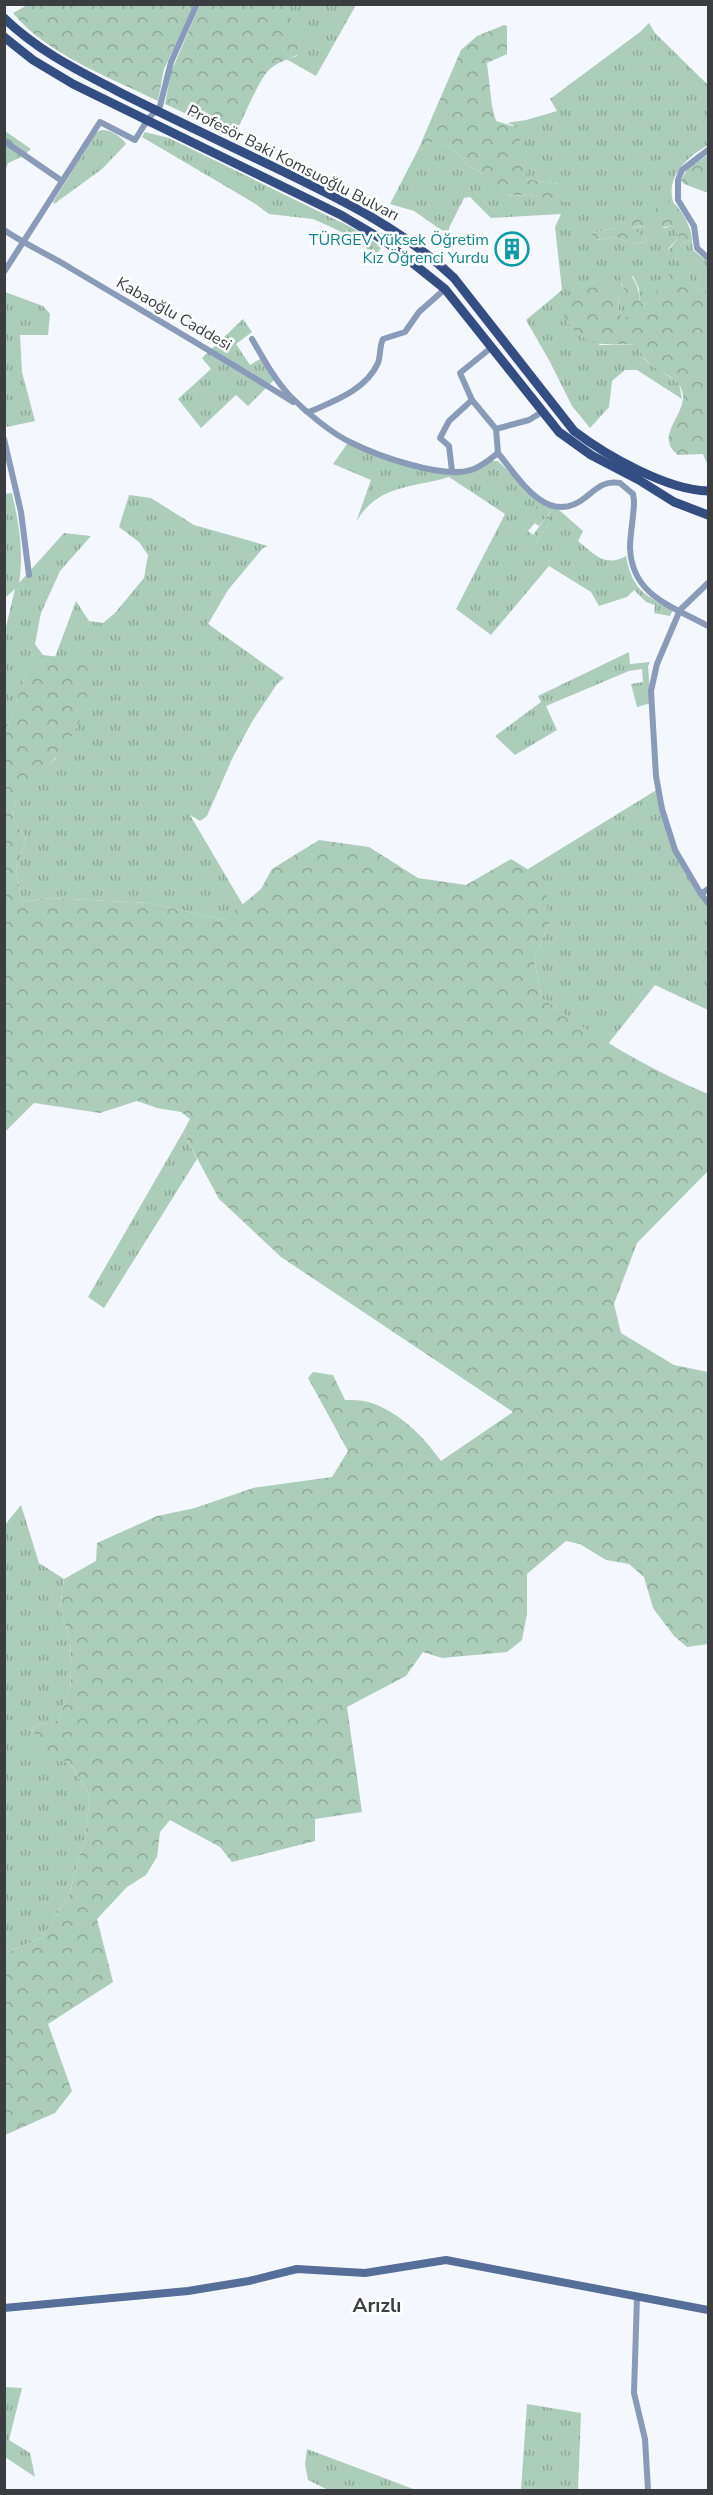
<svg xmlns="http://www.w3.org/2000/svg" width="713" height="2495" font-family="'Nunito Sans',sans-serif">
	<defs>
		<pattern id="grass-tufts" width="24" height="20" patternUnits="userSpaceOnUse" patternTransform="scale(1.5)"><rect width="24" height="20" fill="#accdba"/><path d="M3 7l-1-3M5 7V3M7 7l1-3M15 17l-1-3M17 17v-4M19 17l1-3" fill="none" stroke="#8da899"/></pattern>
		<pattern id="forest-crowns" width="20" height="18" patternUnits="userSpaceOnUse" patternTransform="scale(1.5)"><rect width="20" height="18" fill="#accdba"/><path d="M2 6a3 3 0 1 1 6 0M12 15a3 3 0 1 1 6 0" fill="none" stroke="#8da899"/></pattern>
	</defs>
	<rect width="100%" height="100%" fill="#f5f7fe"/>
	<g fill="url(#grass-tufts)" fill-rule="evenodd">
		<polygon points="283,5 356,5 316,76 286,59 297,56"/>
		<path d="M649,23l6,10 53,52v60c-21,12 -42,31 -35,57l-58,26 -22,5 3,7 20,-3 16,7 13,-2 2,-3 -17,-11 24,-3 11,3 7,-3 7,12 -11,12 9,2 6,-8 9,-4 1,11 15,12v32l-13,-8 -39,6 -11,13 -5,-3 -1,-13 -6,-13 -12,7 10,18v16h-9l-3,-4 -1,-18 -19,50h37l11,17 32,21 3,16 -45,-29h-12l-13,11 -3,26 -19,21 -18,-22 -22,-44 -24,-42 36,-30 -7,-63 6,-13 -70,4 -21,-21 -6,1 -15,30 1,8 -36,-25 -24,-7 28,-54 5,-1 6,-7h11l17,10 11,14 14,7 16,20 12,3 19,-1 41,7 -11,-18 -33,-5v-18l-13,-36 -6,-2 19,-3 31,-9 -7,-12 90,-67z"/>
		<path d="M101,130c9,-1 21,7 25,14l-24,25 -48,35 -1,-2 43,-69z"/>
		<polygon points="145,132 169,138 367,235 381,248 376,255 353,238 331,227 313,219 269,214 254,203 142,137"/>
		<polygon points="5,292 43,306 50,314 48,335 20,335 22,372 35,421 7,427 4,417"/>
		<polygon points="243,319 252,332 236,344 250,365 260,359 274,380 248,406 236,395 201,428 178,399 211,369 202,358"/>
		<path d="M347,444l104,29 40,-12h7l44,43 16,5 25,22 -5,10c16,13 27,27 48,15 6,33 19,40 47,54l-3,6 -16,-3 1,-8 -9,-3 -12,-12 -7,7 -28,9 -8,-14 -42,-26 -58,69 -35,-26 49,-95 -56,-37c-36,11 -71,7 -93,45l15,-42 -38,-16zM535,506l-2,16 6,4 12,-16 -2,14 -15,21 -11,-17 6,-5z"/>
		<path d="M12,493c7,31 12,59 7,90l45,-50 27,3 -31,35 -19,42 -6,31 8,11 -14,10 -24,69v-103l10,-42 -10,9 -1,-104z"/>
		<polygon points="129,495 151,498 194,525 268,546 263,548 228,590 208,624 284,678 277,684 253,720 233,757 207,816 200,821 190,815 243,905 224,920 149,903 48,898 22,902 16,870 26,838 13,819 15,797 56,758 68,658 55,657 76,601 89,621 103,623 115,613 144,578 148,555 139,542 119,527"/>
		<polygon points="629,652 630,664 650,662 648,666 651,703 637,707 631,684 643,682 642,669 629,671 546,706 557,730 515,755 495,736 541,702 538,696"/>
		<polygon points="658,789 675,850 708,903 708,1010 655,985 608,1044 593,1036 542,998 534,960 549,924 528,869"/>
		<polygon points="183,1132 197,1159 104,1308 88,1297"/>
		<polygon points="21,1505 39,1563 64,1579 60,1608 70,1640 71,1670 70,1690 58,1720 33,1727 40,1754 70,1763 90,1796 85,1836 69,1895 42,1938 5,1953 4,1526"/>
		<polygon points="5,2387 22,2388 9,2440 30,2453 35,2477 5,2457"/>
		<polygon points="527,2404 581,2413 578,2490 521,2490"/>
		<polygon points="307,2449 416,2490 328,2490 308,2480 305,2464"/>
	</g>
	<g fill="url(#forest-crowns)">
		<path d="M29,4l165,1 -30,64 -6,32c-47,-23 -112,-47 -145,-88z"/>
		<path d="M200,5h83l20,35v11c-10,8 -23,9 -33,18 -11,9 -28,53 -36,67l-69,-32 6,-32z"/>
		<polygon points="504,25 507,26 507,54 487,63 492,106 496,121 516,127 526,161 526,179 559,184 568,188 570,203 529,195 503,196 494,190 482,173 468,166 457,152 440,142 429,142 423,149 418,150 461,50 477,36"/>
		<polygon points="5,131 31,149 22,157 8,163 5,171"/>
		<polygon points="708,155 708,193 684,184 681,181 687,169"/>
		<path d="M669,202h4c9,9 18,24 19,37l-9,4 -8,13 -5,1 -4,-4 13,-16 -7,-12c-11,5 -27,-1 -41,3l16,11 -2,3 -13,2 -16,-7 -20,3 -5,-3 2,-4 22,-5z"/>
		<path d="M679,263l16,23 13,8v172l-5,-12 -25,1c-24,-19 6,-37 5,-60 -2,-18 -22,-21 -33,-31 -6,-5 -10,-13 -15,-19 -23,-1 -42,3 -60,-14 -6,-6 -9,-9 -11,-16 13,-19 18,-28 42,-30l12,10 1,18 3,4h8c2,-20 -7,-25 -11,-43l7,-4c9,9 13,18 14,32l5,3z"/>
		<polygon points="535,506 546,510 528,531 533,535 552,509 549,524 534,545 527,544 520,535"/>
		<path d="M43,655l25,3 21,10c2,63 -32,89 -74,130l-2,21 13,19 -10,32 6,32 26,-4 101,5 75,17 37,-31 11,-20 47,-29 50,7 49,31 48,7 45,-26 34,21 4,44 -15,36 8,38c54,40 105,70 166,96v77l-71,72 -23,61 7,29 53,32 34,7v272l-21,3 -13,-11 -21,-28 -9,-31 -15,-13 -23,-4 -26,-16 -14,-3 -39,33v40l-5,26 -15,12 -65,6 -19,-6 -17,24 -59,31 15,105 -47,7v22l-83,21 -12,-15 -50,-27 -10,12 -3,25 -11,18 -19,12 -30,32 16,63 -65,42 24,67 -17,22 -50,22v-182l37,-15 27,-43 16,-59 5,-40 -20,-33 -31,-9 -6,-27 25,-7 12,-30 1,-20 -1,-30 -10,-32 4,-29 32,-18 1,-18 60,-27 38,-8 58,-20 79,-11 16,-26 -40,-73 5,-6 20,3 12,25c7,0 16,0 23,2 31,9 55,34 73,59l72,-49 -232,-155 -62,-58 -36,-67 7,-13 -9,-7 -24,-4 -20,-7 -37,12 -66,-10 -29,29v-398l24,-70z"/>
	</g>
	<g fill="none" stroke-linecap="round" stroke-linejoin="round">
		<g stroke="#8a9bba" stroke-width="6">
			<polyline points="4,141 62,181"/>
			<polyline points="708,150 682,170 678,180 678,200 694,226 697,248 708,258"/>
			<path d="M4,230c22,15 46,25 68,39 74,44 148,87 221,133"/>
			<polyline points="4,272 100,122 135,140 148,119 160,106 171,62 197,4"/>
			<path d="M252,339c11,19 22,40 38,57 15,15 42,38 62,47 26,13 90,36 119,27 10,-3 19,-11 27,-17 22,27 50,75 88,44 11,-9 19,-17 34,-14l13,11 1,7c0,16 -4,31 -4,47 2,48 42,58 78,78"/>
			<polyline points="492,347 460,373 472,400 496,429"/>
			<path d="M306,411l3,1c25,-11 57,-22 69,-49 3,-8 1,-16 5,-24l22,-7 14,-20 26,-23"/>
			<polyline points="4,439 21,512 29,575"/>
			<polyline points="498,453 496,429 529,420 542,412"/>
			<polyline points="452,471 449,446 440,438 449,421 472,400"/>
			<polyline points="708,889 701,894 708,903"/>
			<polyline points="701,894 675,850 662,809 656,776 651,691 657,664 680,610 708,583"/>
			<polyline points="637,2297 634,2393 645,2439 648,2490"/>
		</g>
		<polyline stroke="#566e9a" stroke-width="8" points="4,2308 188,2291 249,2281 297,2269 365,2273 446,2260 708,2310"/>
		<g stroke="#334e83" stroke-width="9">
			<path d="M4,18c35,34 77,54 119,76 52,26 105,51 157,76 62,30 124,60 174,108l120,153c33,25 93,59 134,60"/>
			<polyline points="4,37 33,60 73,84 341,215 385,241 445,289 559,432 591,455 639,480 674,502 708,515"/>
		</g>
	</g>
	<defs>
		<symbol id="building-ring" viewBox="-11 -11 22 22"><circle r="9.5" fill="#fff" stroke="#0f9aa8" stroke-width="1.5"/><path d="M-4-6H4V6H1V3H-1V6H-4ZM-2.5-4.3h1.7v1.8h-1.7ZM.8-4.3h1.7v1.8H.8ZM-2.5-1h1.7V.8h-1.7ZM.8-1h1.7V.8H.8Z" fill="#0f9aa8"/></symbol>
	</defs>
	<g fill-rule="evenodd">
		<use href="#building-ring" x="493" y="230" width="38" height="38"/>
	</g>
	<g text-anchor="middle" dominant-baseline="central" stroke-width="5" stroke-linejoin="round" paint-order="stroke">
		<g font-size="16" fill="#3b3d41" stroke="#fff">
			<text transform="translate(293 163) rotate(27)">Profesör Baki Komsuoğlu Bulvarı</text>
			<text transform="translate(174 314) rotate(30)">Kabaoğlu Caddesi</text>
		</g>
		<g font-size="16" fill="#0d838f" stroke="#fff" text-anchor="end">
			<text x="489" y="240">TÜRGEV Yüksek Öğretim<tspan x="489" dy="18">Kız Öğrenci Yurdu</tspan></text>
		</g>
		<g font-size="20" font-weight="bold" fill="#3b3d41" stroke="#fff">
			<text x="377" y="2305">Arızlı</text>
		</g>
	</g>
	<rect width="713" height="2495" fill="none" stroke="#3b3d41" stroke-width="12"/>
</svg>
